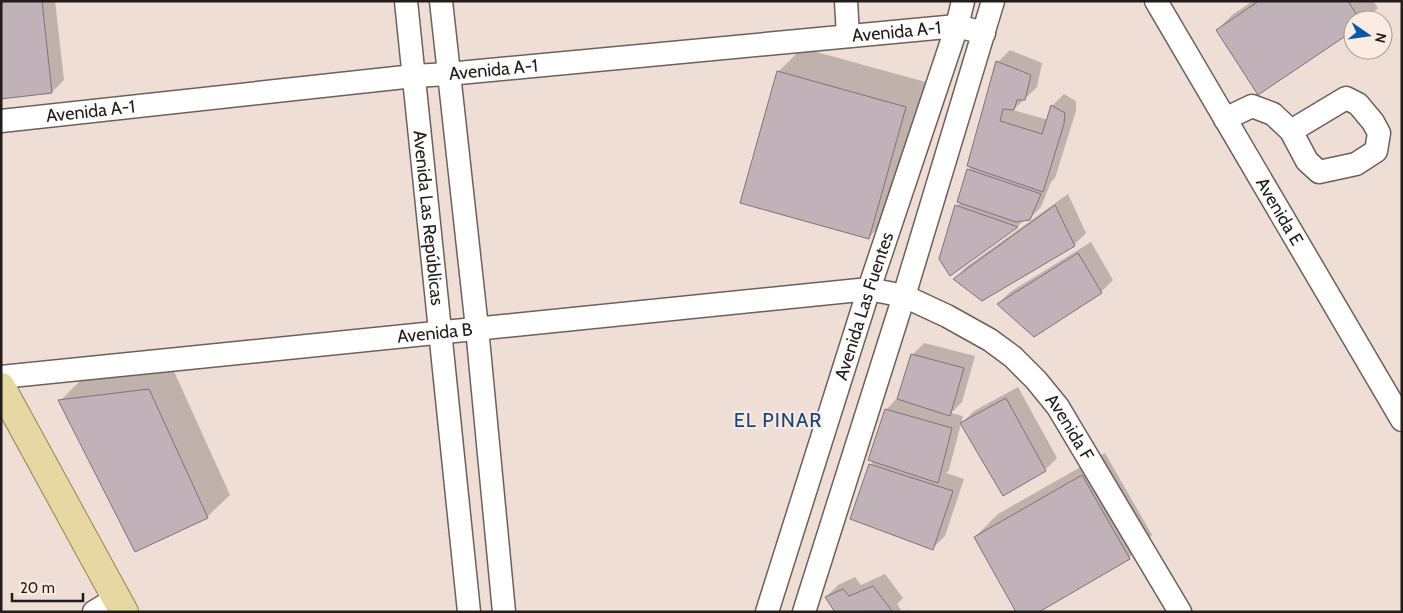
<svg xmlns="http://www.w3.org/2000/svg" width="1403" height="613" font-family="Cabin,sans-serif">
	<rect width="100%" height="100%" fill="#efded6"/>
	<g fill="#0003">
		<polygon points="1,1 55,1 64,80 52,92 1,98"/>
		<polygon points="1253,1 1373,1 1378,8 1366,20 1353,20 1353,30 1217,30 1232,15"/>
		<polygon points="802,48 929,83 893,213 869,237 778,72"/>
		<polygon points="1010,50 1042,63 1037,87 1013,110 1048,120 1052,106 1064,94 1076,101 1076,111 1055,178 1051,182 1041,207 1029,219 1024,220 1018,226 950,274 957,206 961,202 968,170 972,166 998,62"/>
		<polygon points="1068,194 1086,233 1074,245 955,279 966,267"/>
		<polygon points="1091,242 1113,280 1101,292 998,304 1010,292"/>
		<polygon points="924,343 975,356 962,402 951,413 963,416 949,470 946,473 964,479 945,536 933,548 870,465 874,461 886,410 898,397 912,355"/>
		<polygon points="172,367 230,495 207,517 60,401 83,378"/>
		<polygon points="1018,387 1057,458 1045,470 962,423 974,411"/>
		<polygon points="1105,453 1152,535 1129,558 975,537 998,514"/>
		<polygon points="885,574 903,598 897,604 902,612 909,610 910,612 836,612 826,597 838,585 855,577 861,585"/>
	</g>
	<g fill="#c1b2ba" stroke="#80727a">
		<polygon points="9,1 42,1 52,93 1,99 1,2"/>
		<polygon points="1259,1 1348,1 1360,20 1353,20 1353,31 1258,95 1216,30"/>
		<polygon points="996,61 1031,75 1025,100 1017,100 1014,110 1003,109 1000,121 1042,134 1051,105 1065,113 1064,124 1043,192 967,166"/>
		<polygon points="777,71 906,107 869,239 740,203"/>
		<polygon points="967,169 1041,194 1030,220 1016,222 957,202"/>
		<polygon points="955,205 1018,227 950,276 939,259"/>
		<polygon points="1055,205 1075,246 982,301 953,279"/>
		<polygon points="1078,253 1102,293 1034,337 997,304"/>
		<polygon points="911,354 964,368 950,416 897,399"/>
		<polygon points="149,389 208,518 135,552 58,400"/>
		<polygon points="1006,398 1046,471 1003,496 960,423"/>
		<polygon points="885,409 952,428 938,483 868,460"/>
		<polygon points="869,464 953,491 933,550 850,519"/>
		<polygon points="1082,475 1130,559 1039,612 1016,612 974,537"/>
		<polygon points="873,586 892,611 835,612 825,597 843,589 849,596"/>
	</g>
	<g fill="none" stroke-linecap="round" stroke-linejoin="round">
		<defs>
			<g id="minor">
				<path id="s1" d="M406,1l63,611"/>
				<polyline points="441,1 477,328 504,612"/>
				<polyline points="846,1 848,36"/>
				<path id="s2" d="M1156,1l246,419"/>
				<polyline points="1225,119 1252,106 1273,114 1291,131 1307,161 1319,172 1356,164 1376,151 1379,133 1373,122 1358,104 1346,98 1291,131"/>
				<path id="s3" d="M1,121l413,-45 34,-2 509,-48 27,7"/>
				<path id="s4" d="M1,377l868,-88 35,7 43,20 43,24 23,17 23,23 22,27 122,205"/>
				<polyline points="94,612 117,598"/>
				<path id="s5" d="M767,612l102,-323 88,-263 6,-25"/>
				<polyline points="804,612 904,296 993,1"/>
			</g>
			<polyline id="major" points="1,387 124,612"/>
		</defs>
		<use href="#minor" stroke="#6e6059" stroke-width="25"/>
		<use href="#major" stroke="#96854b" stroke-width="30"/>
		<use href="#minor" stroke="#fff" stroke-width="22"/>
		<use href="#major" stroke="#e6d7a3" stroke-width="28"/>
	</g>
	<g text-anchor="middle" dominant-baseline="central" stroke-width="4" stroke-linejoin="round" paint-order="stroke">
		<g font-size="18" fill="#221c1a" stroke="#fcebe3">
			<text stroke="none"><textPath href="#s3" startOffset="900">Avenida A-1</textPath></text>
			<text stroke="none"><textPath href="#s3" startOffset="495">Avenida A-1</textPath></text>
			<text stroke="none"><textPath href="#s3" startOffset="90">Avenida A-1</textPath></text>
			<text stroke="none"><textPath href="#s2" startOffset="244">Avenida E</textPath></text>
			<text stroke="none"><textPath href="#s1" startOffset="218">Avenida Las Repúblicas</textPath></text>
			<text stroke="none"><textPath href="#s5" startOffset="321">Avenida Las Fuentes</textPath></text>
			<text stroke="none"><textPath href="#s4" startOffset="436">Avenida B</textPath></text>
			<text stroke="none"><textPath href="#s4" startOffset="1124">Avenida F</textPath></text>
		</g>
		<g font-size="20" letter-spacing="1" fill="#1a477a" stroke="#fcebe3">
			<text x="778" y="420">EL PINAR</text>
		</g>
	</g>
	<rect width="1403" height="613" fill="none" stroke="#221c1a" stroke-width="5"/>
	<g transform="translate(1368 35) rotate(103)"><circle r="24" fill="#fcebe3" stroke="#a59893"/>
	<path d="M0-4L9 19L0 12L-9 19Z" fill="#0958a6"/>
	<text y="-8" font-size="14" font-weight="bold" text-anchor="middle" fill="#221c1a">N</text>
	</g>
	<path d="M12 593v8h71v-8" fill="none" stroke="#221c1a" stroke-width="2.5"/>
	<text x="20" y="593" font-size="15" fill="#221c1a" stroke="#fcebe3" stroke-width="4" paint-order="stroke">20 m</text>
</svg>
